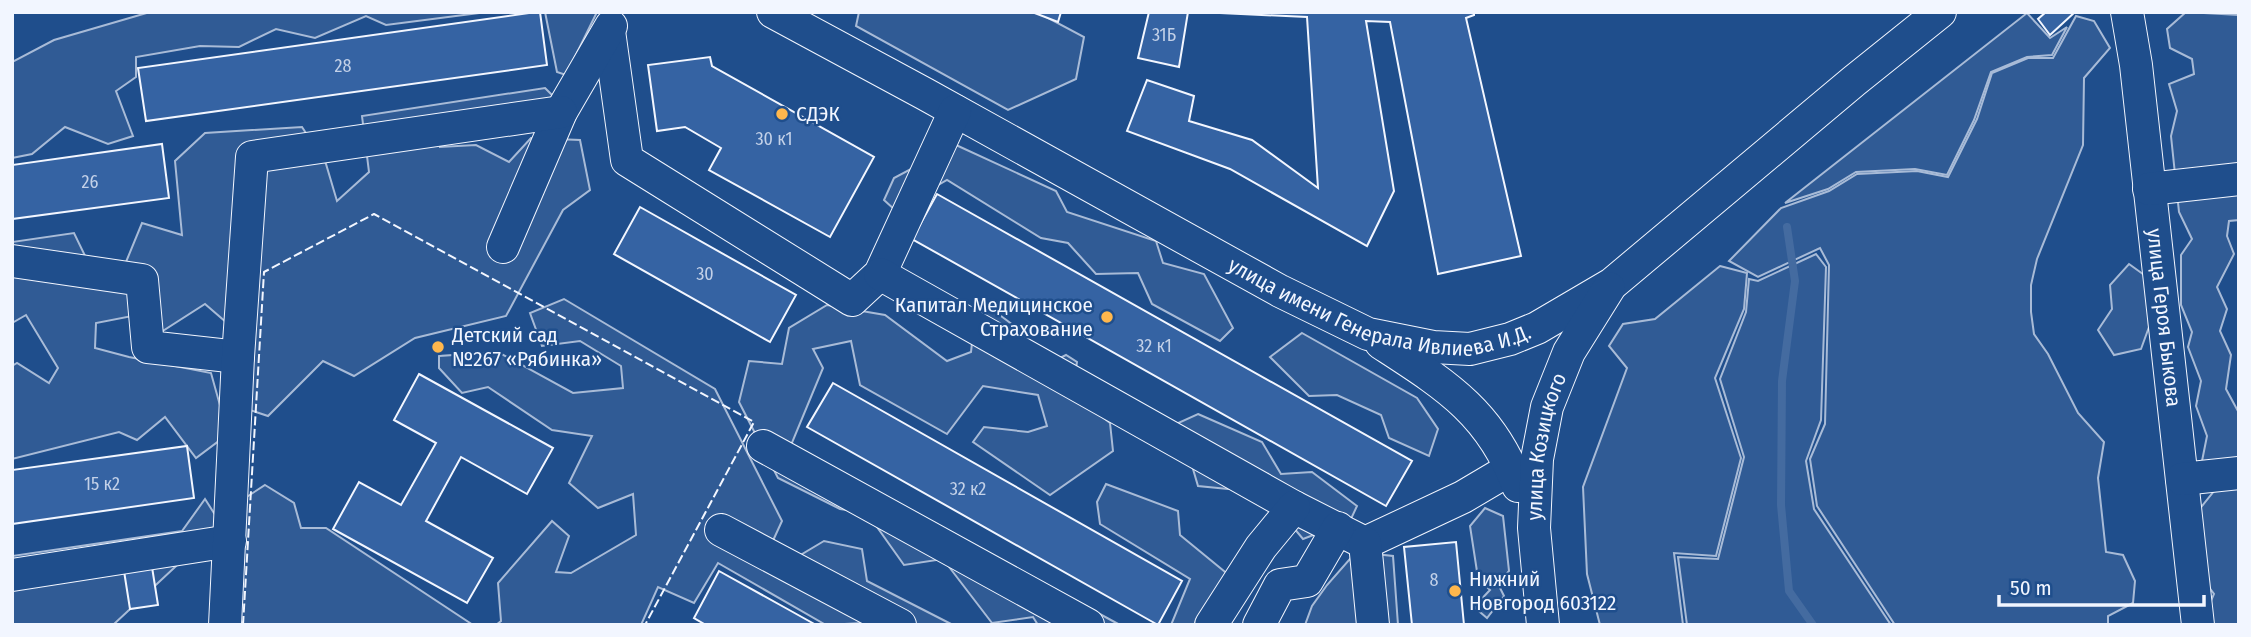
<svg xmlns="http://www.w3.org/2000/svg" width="2251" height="637" font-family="'Fira Sans Condensed',sans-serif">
	<rect width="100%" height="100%" fill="#1f4e8c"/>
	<g fill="#305b95" stroke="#a8bbd7" stroke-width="2">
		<polygon points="150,12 487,12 386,25 366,16 315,38 276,29 239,47 200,46 136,57 136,77 116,91 133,136 108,144 65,127 32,154 12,158 12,62 54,40"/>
		<polygon points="545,12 597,12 566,75 557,72"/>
		<polygon points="859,12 1037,12 1084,37 1076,79 1008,110 856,26"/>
		<polygon points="2186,12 2239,15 2239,220 2229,221 2227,236 2234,254 2217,287 2227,309 2220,331 2231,355 2226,389 2239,413 2239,625 2205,625 2204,617 2214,594 2196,570 2194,516 2214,491 2202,461 2207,436 2196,406 2201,381 2188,347 2192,332 2181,305 2181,255 2192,239 2179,212 2171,136 2177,111 2169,84 2194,74 2192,59 2170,48 2167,29"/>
		<polygon points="2027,13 2050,38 2067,27 2052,55 2027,57 1991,72 1974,120 1947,175 1915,169 1856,172 1828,189 1785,203"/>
		<polygon points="2076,16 2094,21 2110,48 2084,78 2083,145 2037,259 2031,285 2031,312 2034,334 2048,354 2078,413 2104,442 2098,478 2106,552 2123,555 2135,581 2133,603 2108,616 2108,625 1895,625 1817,506 1810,459 1825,424 1829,265 1820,248 1758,277 1729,261 1781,208 1829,191 1857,174 1917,171 1948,177 1977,119 1992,73 2028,58 2053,58"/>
		<polygon points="545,88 558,101 440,125 440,147 476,145 509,162 531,138 580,140 590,190 563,210 506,316 415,338 354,376 323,361 268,416 244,408 249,342 205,304 158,334 137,315 96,323 95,348 129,357 211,373 228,434 196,458 165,417 137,440 119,432 12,459 12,366 17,363 49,383 58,368 26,315 12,323 12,242 74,233 89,264 126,262 142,223 182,235 175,161 205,133 302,127 326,164 337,201 369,172 362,116"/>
		<polygon points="956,145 1056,191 1067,212 1156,241 1163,263 1204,274 1233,328 1220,341 1152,304 1138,273 1096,274 1068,243 1041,238 947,180 895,210 884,200 894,178"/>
		<polygon points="1816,254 1826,267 1821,420 1806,461 1814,509 1891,625 1687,625 1678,557 1718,559 1744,457 1720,379 1746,312 1749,279 1758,281"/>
		<polygon points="2129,264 2147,277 2149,327 2141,349 2114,355 2098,330 2112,309 2110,285"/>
		<polygon points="1720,266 1747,273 1744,309 1715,378 1741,458 1716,556 1674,553 1683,625 1600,625 1587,574 1583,487 1627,368 1609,346 1623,324 1655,319"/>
		<polygon points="977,298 1017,328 1003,352 1034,371 1066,355 1077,362 1072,393 1110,423 1113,451 1050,495 973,442 984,427 1028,432 1047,426 1038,395 983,386 947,434 860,385 851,341 813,349 823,368 791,445 1120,625 1038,625 1033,617 992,623 943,559 904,565 867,513 840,509 778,478 739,402 749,361 782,364 789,328 827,305 885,315 947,361 971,352"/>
		<polygon points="564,299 715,389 782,521 771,545 792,560 824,541 862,549 867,581 953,625 862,625 862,623 826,625 718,563 694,603 658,587 641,625 496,625 501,621 498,583 552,521 569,536 556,572 571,573 636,535 633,494 598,508 569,483 592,436 552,430 488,387 462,393 439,368 439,356 498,352 573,393 623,388 621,366 580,341 542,346 530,313"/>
		<polygon points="1302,333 1417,398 1438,429 1429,456 1389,438 1381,415 1337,395 1309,396 1270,357"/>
		<polygon points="1198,414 1262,442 1281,474 1312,472 1357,506 1350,521 1303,539 1278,509 1268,474 1228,489 1198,486 1188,452 1176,424"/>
		<polygon points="1106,484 1178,511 1180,535 1230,576 1201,625 1171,625 1190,579 1100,524 1097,502"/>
		<polygon points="265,485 294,503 301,528 326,528 473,625 244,625 233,609 242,500"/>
		<polygon points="205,499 221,524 113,625 12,625 12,556 182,531"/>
		<polygon points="1485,508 1503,516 1509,571 1498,584 1504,596 1487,618 1474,607 1490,590 1478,578 1470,526"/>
		<polygon points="1356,552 1393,556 1398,625 1305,625 1312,606 1327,585"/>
	</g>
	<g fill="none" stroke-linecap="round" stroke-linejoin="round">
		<polyline stroke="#446ba0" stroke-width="8" points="1787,227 1795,281 1782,381 1781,505 1789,591 1813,625"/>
	</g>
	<g fill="#3563a3" stroke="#f2f6ff" stroke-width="2">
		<polygon points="536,12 540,12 547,65 146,121 138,68"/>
		<polygon points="1032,12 1061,12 1058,22"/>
		<polygon points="1149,12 1188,12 1179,67 1138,58"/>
		<polygon points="1199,12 1474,12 1474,15 1466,18 1521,256 1438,274 1390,22 1366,21 1394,191 1367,246 1230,169 1127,131 1147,80 1194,96 1189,121 1252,140 1318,188 1307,17"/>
		<polygon points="2046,12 2075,12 2050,35 2038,19"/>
		<polygon points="710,57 712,66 874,157 830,237 709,170 721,148 685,127 657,131 648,65"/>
		<polygon points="162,144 169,198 12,219 12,165"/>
		<polygon points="937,194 1412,461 1386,506 912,239"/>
		<polygon points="640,207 796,295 770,342 614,254"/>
		<polygon points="419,374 553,448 527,494 461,457 426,521 493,558 467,603 333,529 359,482 401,505 436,443 394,420"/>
		<polygon points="833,383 1182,581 1158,625 807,427"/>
		<polygon points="187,446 194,498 12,524 12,470"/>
		<polygon points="1456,542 1464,625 1412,625 1404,547"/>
		<polygon points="152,567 158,605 130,609 124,571"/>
		<polygon points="719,571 791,611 816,625 706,625 694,618"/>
	</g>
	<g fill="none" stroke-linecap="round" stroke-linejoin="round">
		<defs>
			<g id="minor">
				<path id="s1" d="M773,12l152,82 355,197 88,43 65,13 37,2 40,-10 27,-11 75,-44 242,-203 86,-69"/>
				<path id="s2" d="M2127,12l9,53 62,560"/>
				<polyline points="609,31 627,160 852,300 880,274 955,111"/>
				<polyline points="2149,189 2239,179"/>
				<polyline points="503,247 561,112 611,26"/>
				<polyline points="12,261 142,280 148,347 238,357"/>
				<polyline points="880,274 1294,507 1365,543 1463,497 1512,468"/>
				<path d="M1381,343c63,41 110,69 137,143"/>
				<polyline points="763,446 1088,625"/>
				<polyline points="2182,479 2239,473"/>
				<polyline points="721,530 900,625"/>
				<polyline points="1365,543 1373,625"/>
				<polyline points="12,575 230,541"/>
				<polyline points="225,625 238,357 252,157 561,112"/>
				<polyline points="1211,625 1261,547 1294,507"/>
				<polyline points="1259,625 1280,585 1307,581 1338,528"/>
				<path id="s3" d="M1543,625l-9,-97 3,-69 10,-52 22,-55 40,-64"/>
			</g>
		</defs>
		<use href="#minor" stroke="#f2f6ff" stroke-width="34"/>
		<use href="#minor" stroke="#1f4e8c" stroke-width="32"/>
		<polyline stroke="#f2f6ff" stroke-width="2" stroke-dasharray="9 3.5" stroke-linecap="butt" points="243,625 264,272 374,214 754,422 645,625"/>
	</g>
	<g fill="#ffb74d" stroke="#1f4e8c" stroke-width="2.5">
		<circle cx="782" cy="114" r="7"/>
		<circle cx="1107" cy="317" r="7"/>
		<circle cx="438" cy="347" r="7"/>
		<circle cx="1455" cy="591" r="7"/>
	</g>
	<g text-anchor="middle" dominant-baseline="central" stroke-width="5" stroke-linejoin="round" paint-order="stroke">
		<g font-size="18" fill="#c3d1e8">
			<text x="1164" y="35">31Б</text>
			<text x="343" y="66">28</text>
			<text x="774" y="139">30 к1</text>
			<text x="90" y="182">26</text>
			<text x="705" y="274">30</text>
			<text x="1154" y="346">32 к1</text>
			<text x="102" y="484">15 к2</text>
			<text x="968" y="489">32 к2</text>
			<text x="1434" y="580">8</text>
		</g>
		<g font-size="21" fill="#f2f6ff" stroke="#1f4e8c" text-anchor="start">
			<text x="796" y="114">СДЭК</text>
			<text x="1093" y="305" text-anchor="end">Капитал Медицинское<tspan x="1093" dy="24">Страхование</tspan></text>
			<text x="452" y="335">Детский сад<tspan x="452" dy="24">№267 «Рябинка»</tspan></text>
			<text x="1469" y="579">Нижний<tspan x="1469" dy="24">Новгород 603122</tspan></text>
		</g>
		<g font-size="21" fill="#f2f6ff" stroke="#1f4e8c">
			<text stroke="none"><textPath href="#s1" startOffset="682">улица имени Генерала Ивлиева И.Д.</textPath></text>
			<text stroke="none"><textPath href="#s2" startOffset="308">улица Героя Быкова</textPath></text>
			<text stroke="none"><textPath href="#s3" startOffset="180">улица Козицкого</textPath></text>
		</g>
	</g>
	<rect width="2251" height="637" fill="none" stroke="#f2f6ff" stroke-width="28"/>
	<path d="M1999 595v10h205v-10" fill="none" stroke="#f2f6ff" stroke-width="3.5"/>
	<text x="2010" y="595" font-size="21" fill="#f2f6ff" stroke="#1f4e8c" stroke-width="5" paint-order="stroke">50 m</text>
</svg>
